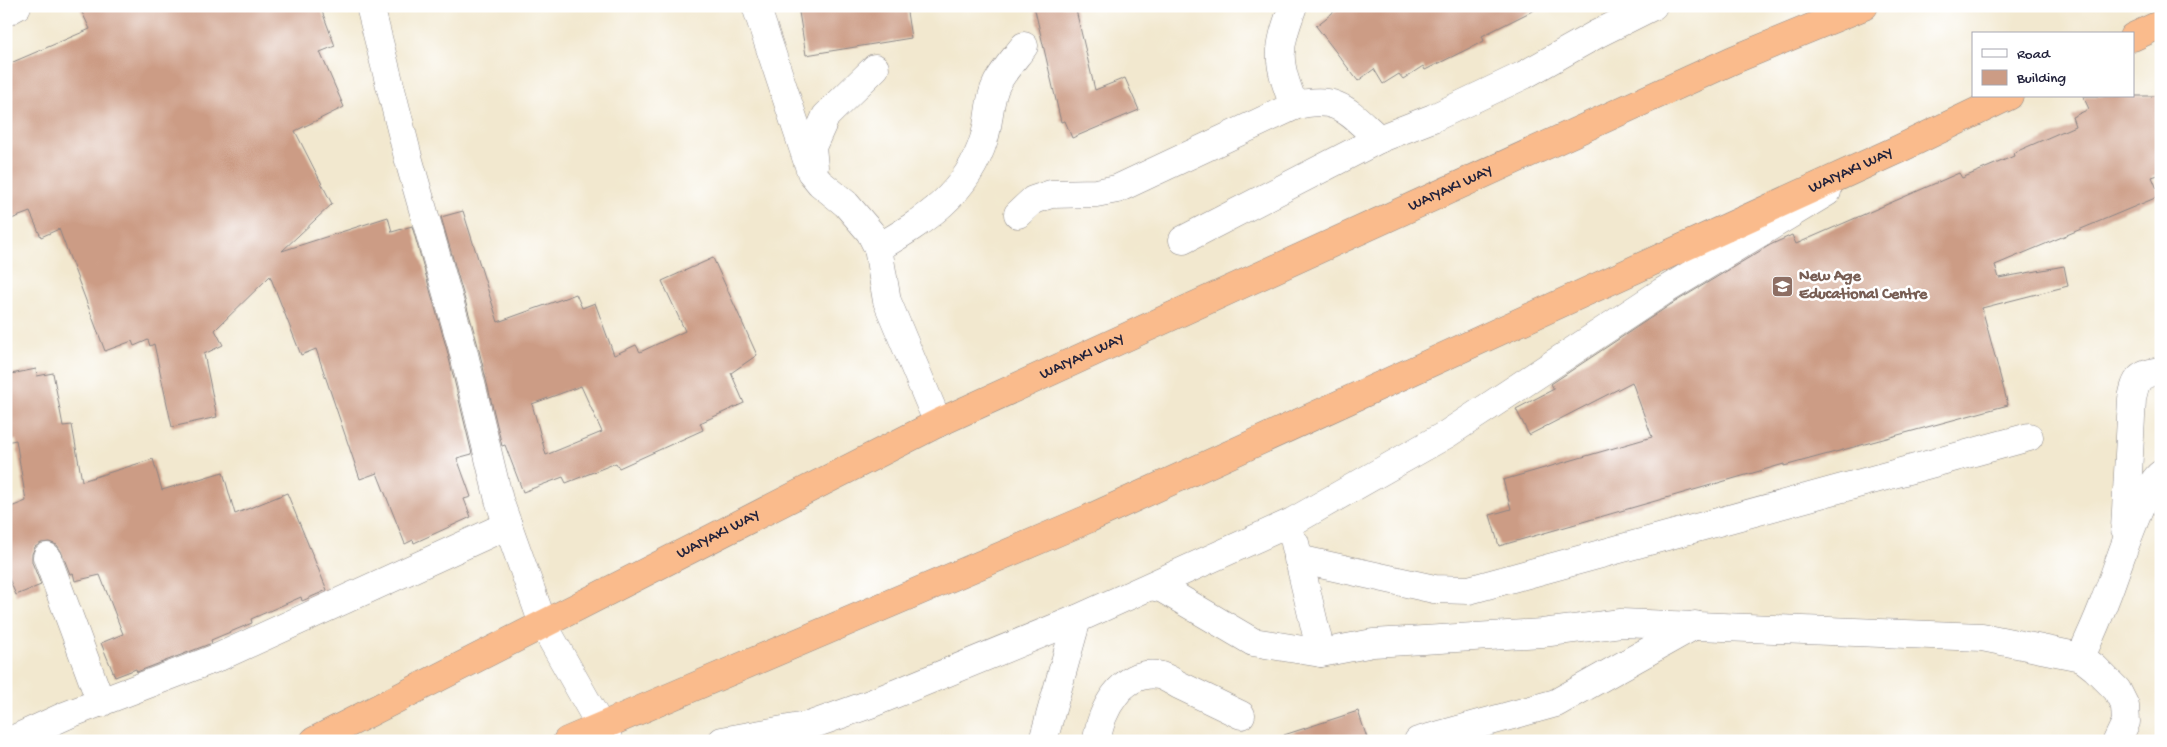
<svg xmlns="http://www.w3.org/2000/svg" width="2167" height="747" font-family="'Gochi Hand',sans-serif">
	<rect width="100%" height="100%" fill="#fff"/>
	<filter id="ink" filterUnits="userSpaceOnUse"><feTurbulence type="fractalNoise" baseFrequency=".02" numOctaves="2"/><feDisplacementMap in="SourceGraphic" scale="10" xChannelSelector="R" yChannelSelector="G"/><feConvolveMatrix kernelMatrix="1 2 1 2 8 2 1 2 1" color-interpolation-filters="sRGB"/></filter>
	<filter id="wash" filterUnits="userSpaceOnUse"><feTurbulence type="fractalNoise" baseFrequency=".0096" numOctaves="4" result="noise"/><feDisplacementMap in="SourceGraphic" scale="20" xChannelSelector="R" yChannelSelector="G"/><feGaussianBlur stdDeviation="1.12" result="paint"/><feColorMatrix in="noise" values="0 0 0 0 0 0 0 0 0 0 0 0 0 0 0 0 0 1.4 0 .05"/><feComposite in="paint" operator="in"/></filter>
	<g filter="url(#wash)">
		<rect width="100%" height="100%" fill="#f2e8cf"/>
		<g id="blocks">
			<g fill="#cc9c85" fill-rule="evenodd">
				<polygon points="79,6 320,6 335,46 320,52 344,107 295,131 332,204 282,251 388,217 392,232 412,226 447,350 472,454 457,458 471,497 464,499 471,517 414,543 413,540 405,544 377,473 360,479 316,349 301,355 270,276 215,330 223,345 204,354 217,417 172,427 154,344 150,346 148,340 134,346 132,341 105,351 59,229 41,237 30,212 6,221 6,65 90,29"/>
				<polygon points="798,6 906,6 911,38 806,55"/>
				<polygon points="1034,6 1075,6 1095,90 1125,78 1139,110 1072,138 1065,121 1061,122"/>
				<polygon points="1341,6 1542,6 1482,36 1484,41 1425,70 1423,66 1403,79 1399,74 1383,84 1374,69 1358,81 1316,26"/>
				<polygon points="2083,96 2161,96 2161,174 2152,177 2160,196 1995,265 1999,278 2064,266 2068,286 1982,308 2008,405 1784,466 1784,464 1499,546 1490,515 1511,509 1503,480 1652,437 1632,382 1529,435 1516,409 1554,389 1551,384 1670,305 1770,245 1792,235 1796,244 1959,173 1962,178 2014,156 2013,153 2075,126 2072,117 2089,109"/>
				<path d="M463,211l35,111 78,-28 6,14 13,-5 19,52 22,-10 4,7 45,-21 -23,-50 51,-23 44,97 -26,18 13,30 -44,20 3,7 -84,38 -3,-5 -50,20 -3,-6 -40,15 -18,-47 -3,1 -25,-104 -36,-125zM581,386l21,46 -56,23 -14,-51z"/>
				<polygon points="36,369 37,376 53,373 63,426 72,425 82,481 153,459 162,490 223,472 235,514 287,493 327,590 302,601 301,597 251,619 252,623 211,640 212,643 137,672 136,669 115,677 101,643 123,634 100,575 75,581 73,573 70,574 61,551 57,545 49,542 41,543 35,547 32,554 32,562 41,585 16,595 6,572 6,509 26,501 16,440 6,442 6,375"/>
				<polygon points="1358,711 1368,741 1284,741 1284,735"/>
			</g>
		</g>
	</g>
	<g filter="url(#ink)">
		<use href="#blocks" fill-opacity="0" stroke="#8a8585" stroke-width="1"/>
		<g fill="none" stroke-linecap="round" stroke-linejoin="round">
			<defs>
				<g id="minor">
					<polyline points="370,6 408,157 462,346 499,500 543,624 609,741"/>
					<polyline points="756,6 811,172 820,183 846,204 870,232 878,248 887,301 938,423"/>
					<path d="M1293,6c-17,47 -16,54 1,100"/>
					<polyline points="6,12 17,6"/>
					<polyline points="814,167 812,147 826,116 875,68"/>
					<path d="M1018,214l15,-14 18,-6 45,-1 21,-4 177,-83c44,-12 54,6 85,33"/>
					<polyline points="1183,240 1379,139 1433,118 1524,75 1597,34 1653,6"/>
					<path d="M878,248c47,-28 89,-54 106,-109 6,-18 4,-39 13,-56 7,-13 18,-25 27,-37"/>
					<path d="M2125,529l7,-130c4,-21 7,-25 29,-28"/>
					<polyline points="1295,543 1321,653"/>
					<polyline points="47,557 101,703"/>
					<polyline points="1298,559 1434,589 1469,590 2029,437"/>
					<polyline points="1152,586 1163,589 1253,642 1321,653 1373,643 1542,633 1621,623 1982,637 2081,657 2095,668 2117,690 2125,706 2126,722 2117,741"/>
					<path d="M2081,657c8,-19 17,-37 24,-57 11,-26 36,-112 56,-126"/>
					<polyline points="10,741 67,715 219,657 508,525"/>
					<polyline points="722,741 811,725 870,704 1077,619 1292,522 1447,434 1662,292 1827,192"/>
					<polyline points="1043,741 1077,619"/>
					<path d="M1097,741c3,-30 25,-71 61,-66 7,1 15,7 21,10 21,10 41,20 62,30"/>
					<polyline points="1418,741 1556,703 1695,625"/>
				</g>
				<g id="highway">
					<polyline points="2133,37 2161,24"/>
					<path id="s1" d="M314,741l624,-318 795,-363 131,-54"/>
					<path id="s2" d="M567,741l521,-222 811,-370 110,-53"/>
				</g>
			</defs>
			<use href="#minor" stroke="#8a8585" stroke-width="29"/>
			<use href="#highway" stroke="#8a8585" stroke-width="29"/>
			<use href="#minor" stroke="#fff" stroke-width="28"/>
			<use href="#highway" stroke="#fabb8c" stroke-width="28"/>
		</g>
	</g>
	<defs>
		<symbol id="school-square" viewBox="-11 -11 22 22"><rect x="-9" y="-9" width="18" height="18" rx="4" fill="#8d6e63" stroke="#fff"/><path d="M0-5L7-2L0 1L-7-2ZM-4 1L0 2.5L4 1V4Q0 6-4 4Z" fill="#fff"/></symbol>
	</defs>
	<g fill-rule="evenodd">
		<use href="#school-square" x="1770" y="274" width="25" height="25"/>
	</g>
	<g text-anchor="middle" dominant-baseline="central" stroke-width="5" stroke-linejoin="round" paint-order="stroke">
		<g font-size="16" fill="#22223b" stroke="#fff">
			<text stroke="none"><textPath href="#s2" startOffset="1405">WAIYAKI WAY</textPath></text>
			<text stroke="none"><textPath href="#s1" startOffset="1264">WAIYAKI WAY</textPath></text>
			<text stroke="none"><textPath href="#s1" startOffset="859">WAIYAKI WAY</textPath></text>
			<text stroke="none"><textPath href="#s1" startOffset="454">WAIYAKI WAY</textPath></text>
		</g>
		<g font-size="16" font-weight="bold" fill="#785e54" stroke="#fff" text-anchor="start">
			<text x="1799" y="277">New Age<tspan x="1799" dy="18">Educational Centre</tspan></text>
		</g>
	</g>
	<rect width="2167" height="747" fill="none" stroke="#fff" stroke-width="25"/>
	<rect x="1972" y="32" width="162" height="65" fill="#ffffff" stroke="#a7a7b1"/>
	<rect x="1982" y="49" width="25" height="8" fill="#ffffff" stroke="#a7a7b1"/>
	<text x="2017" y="58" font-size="15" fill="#22223b">Road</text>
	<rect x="1982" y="70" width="25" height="15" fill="#cc9c85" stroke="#a7a7b1"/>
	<text x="2017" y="82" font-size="15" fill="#22223b">Building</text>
</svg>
